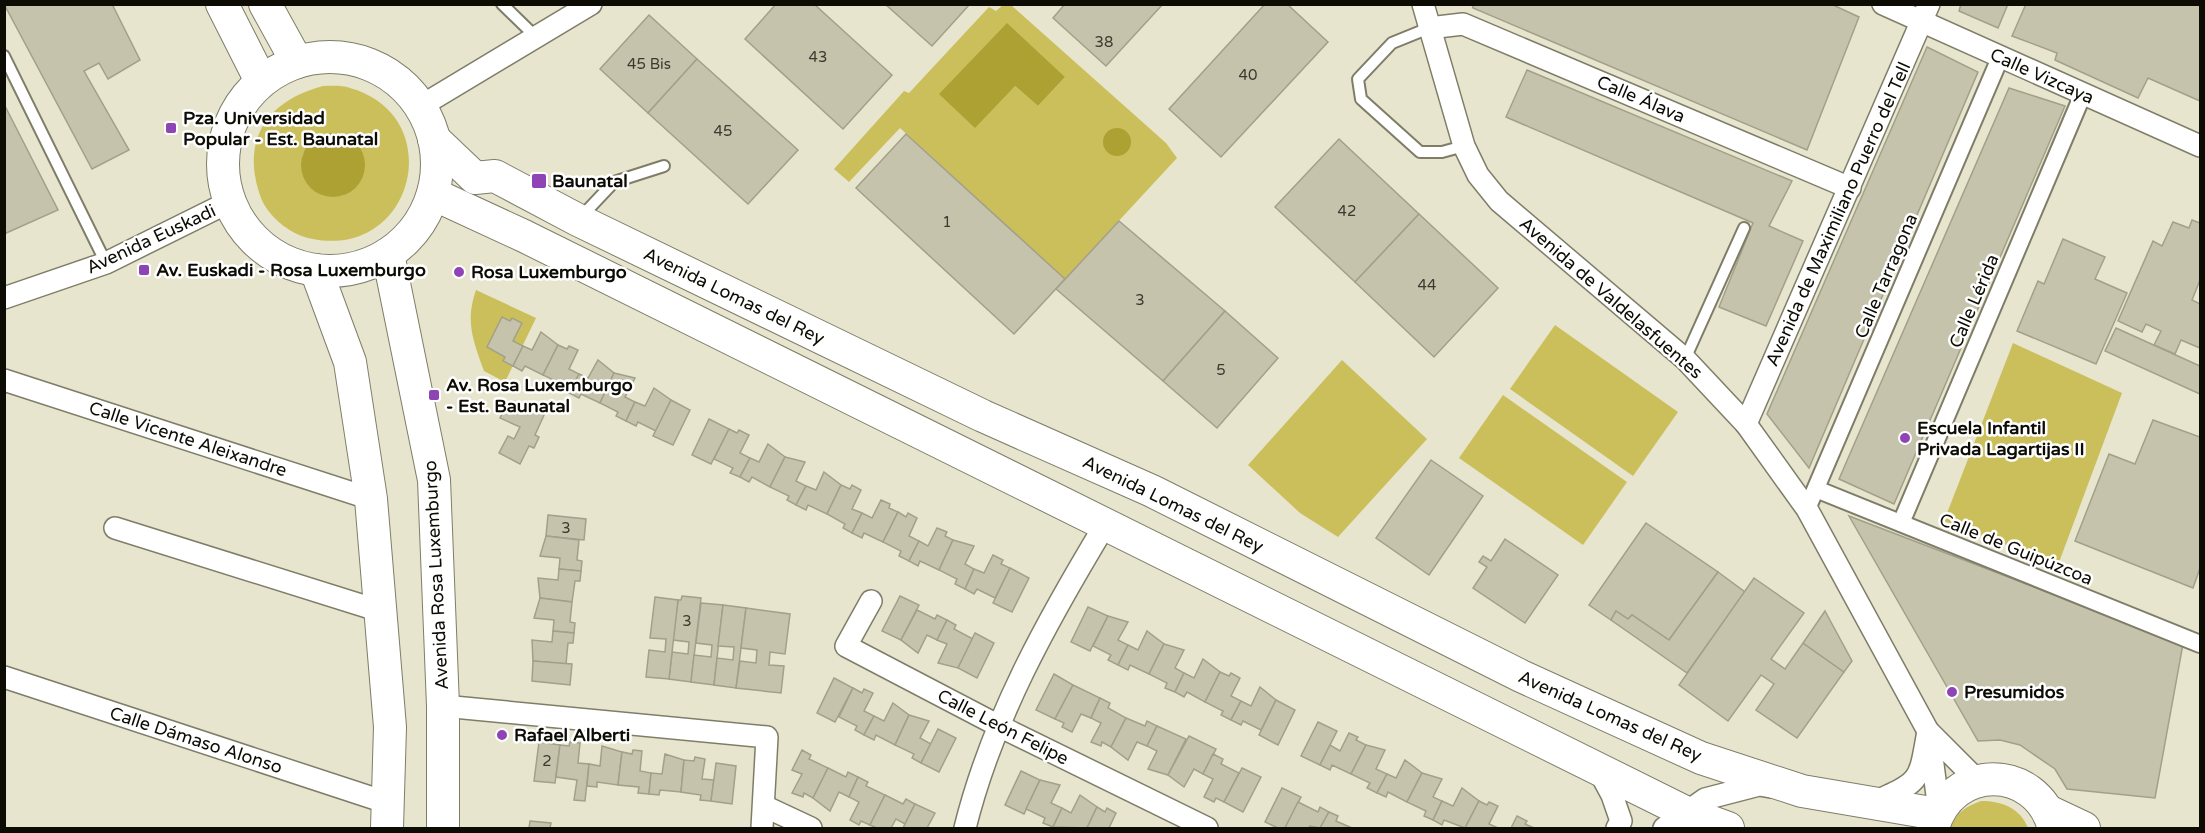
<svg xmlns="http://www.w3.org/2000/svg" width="2205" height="833" font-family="'Varela Round',sans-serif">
	<rect width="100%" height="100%" fill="#e7e5cd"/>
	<g fill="#cbbf5c" fill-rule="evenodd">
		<path d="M1004,4l7,1 155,138 11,15 -112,121 -165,-151 -51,54 -15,-13 70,-78 5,2 80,-86 7,4zM1065,77l-27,29 -23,-20z"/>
		<path d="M323,86c8,0 19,-1 27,2 100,28 64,175 -42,150 -18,-4 -40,-22 -47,-40 -21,-57 5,-97 62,-112zM338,133l18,10 -13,52c-26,4 -46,-15 -40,-42z"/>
		<path d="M476,290l60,28 -31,64 -21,-11c-11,-31 -19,-49 -8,-81z"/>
		<polygon points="1555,325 1678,412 1633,476 1510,389"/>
		<polygon points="2013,343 2122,393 2058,565 1944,521"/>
		<polygon points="1342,360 1427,439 1338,537 1300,513 1248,465"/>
		<polygon points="1503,395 1627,482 1583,545 1459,458"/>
		<path d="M1981,801c21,0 39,7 47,27h-78c5,-15 17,-22 31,-27z"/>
	</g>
	<g fill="#ada134">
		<polygon points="1007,23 1065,77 1038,106 1015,86 975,128 939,94"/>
		<circle cx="1117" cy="142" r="14"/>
		<circle cx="333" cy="165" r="32"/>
	</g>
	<g fill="#c5c3ac" stroke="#a2a08a" stroke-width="1.5">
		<polygon points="4,4 112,4 140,60 108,79 99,63 84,71 129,150 92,169"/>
		<polygon points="776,4 814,4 892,75 843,129 745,39"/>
		<polygon points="885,4 970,4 932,46"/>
		<polygon points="1065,4 1163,4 1106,66 1053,18"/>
		<polygon points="1265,4 1287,4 1328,42 1221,157 1169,109"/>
		<polygon points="1472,4 1831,4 1859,17 1807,150 1473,8"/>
		<polygon points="1961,4 2008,4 1998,28 1959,11"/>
		<polygon points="2026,4 2200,4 2200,101 2148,78 2138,98 2055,60 2057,53 2012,36"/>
		<polygon points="649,15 697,59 648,113 600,69"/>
		<polygon points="1927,47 1978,72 1809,468 1767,414"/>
		<polygon points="697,59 798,150 748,204 648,113"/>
		<polygon points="1527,70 1792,181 1769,226 1803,241 1766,326 1719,307 1753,223 1506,117"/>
		<polygon points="2009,88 2065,106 1894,504 1839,479"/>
		<polygon points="4,104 58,210 4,234"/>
		<polygon points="906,134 1065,279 1014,334 856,188"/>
		<polygon points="1339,139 1419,214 1355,282 1275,207"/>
		<polygon points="1419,214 1498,288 1434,357 1355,282"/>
		<polygon points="2192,220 2200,223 2200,280 2192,300 2200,304 2200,348 2181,340 2175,354 2154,345 2161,331 2146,324 2142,332 2118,321 2153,241 2162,246 2173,222 2189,228"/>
		<polygon points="1119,221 1225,311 1163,381 1056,289"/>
		<polygon points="2063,239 2105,257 2095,279 2127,293 2096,364 2017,331 2038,281 2044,284"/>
		<polygon points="1225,311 1278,358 1217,428 1163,381"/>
		<polygon points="502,317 510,321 512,318 522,323 513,341 523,346 513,366 503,361 505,357 487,347"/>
		<polygon points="2116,328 2200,366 2200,394 2105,351"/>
		<polygon points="541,332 558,345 543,375 525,366 522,371 513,366 523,346 532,350"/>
		<polygon points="558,345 567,349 569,346 578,350 569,369 579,374 569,393 559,389 562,384 543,375"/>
		<polygon points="598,360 614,373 600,403 581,394 579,398 569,393 579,374 588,378"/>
		<polygon points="614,373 635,378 625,397 635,402 626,421 616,416 618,412 600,403"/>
		<polygon points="654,388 671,400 656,431 638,422 636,426 626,421 635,402 645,406"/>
		<polygon points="671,400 690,410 673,445 653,436"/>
		<polygon points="514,401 544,415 535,435 539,437 534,448 529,446 520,464 499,453 508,436 514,439 520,427 500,418 505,408 510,410"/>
		<polygon points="709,419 729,429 711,464 692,455"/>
		<polygon points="2153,420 2200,437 2200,568 2193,588 2075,541 2109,454 2135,464"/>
		<polygon points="729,429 737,433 739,430 749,435 740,453 750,458 740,477 730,473 733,468 714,459"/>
		<polygon points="768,444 785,457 770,487 752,477 749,482 740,477 750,458 759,462"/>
		<polygon points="785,457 805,462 796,481 806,486 796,505 787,500 789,496 770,487"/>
		<polygon points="1431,460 1483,496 1429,575 1376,538"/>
		<polygon points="824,472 841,485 827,514 808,505 806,510 796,505 806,486 816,490"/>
		<polygon points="841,485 850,489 852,485 861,490 852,509 862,513 852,533 843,528 845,524 827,514"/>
		<polygon points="881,500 890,504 889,508 898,512 883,542 864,533 862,538 852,533 862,513 872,518"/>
		<polygon points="898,512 906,517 908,513 917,518 909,536 919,541 909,561 899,556 901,551 883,542"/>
		<polygon points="548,515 586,519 584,540 546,536"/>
		<polygon points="1849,516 2183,644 2155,798 2067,789 2055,769 2020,745 2000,740 1978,741"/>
		<polygon points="1646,523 1718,572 1669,640 1632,615 1628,619 1616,611 1611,620 1589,605"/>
		<polygon points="937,528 947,532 945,536 953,540 939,570 920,561 918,566 909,561 919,541 928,546"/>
		<polygon points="546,536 579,540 577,560 582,561 581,571 559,569 560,558 540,556"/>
		<polygon points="1505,539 1558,575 1525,623 1473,588 1487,567 1479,562 1483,556 1491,561"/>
		<polygon points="953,540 974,546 965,564 974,569 965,589 955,584 957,579 939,570"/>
		<polygon points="993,555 1003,560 1001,564 1010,568 995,598 977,589 974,594 965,589 974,569 984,573"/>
		<polygon points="1010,568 1029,578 1012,612 993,603"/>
		<polygon points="559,569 581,571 580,581 575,581 572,602 540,598 538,578 558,580"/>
		<polygon points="1718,572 1745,592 1687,673 1611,620 1616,611 1628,619 1632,615 1669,640"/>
		<polygon points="1754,578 1804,613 1771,659 1785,669 1803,643 1844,672 1797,738 1756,710 1774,684 1761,675 1728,721 1679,685"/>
		<polygon points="682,596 701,598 691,682 669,679 672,652 688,654 689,642 673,640 678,600 681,600"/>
		<polygon points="900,596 919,605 901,640 882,631"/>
		<polygon points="655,597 678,600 669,679 646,677 649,650 665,652 666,639 650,638"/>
		<polygon points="540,598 572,602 570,622 575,623 574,633 553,631 554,620 534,618"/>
		<polygon points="701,603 723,605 714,685 691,682 694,655 711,657 712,645 696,643"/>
		<polygon points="723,605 746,608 736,688 714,685 717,658 733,660 734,647 718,646"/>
		<polygon points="1088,607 1108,616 1090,651 1071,642"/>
		<polygon points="746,608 790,614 785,654 770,652 769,665 784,666 781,693 736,688 740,661 756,663 757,650 741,648"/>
		<polygon points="917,610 935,619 937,615 947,620 937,640 927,635 918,653 901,640"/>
		<polygon points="1825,611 1852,661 1844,672 1803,643"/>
		<polygon points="1108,616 1128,622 1118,640 1128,645 1118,665 1108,660 1111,655 1093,646"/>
		<polygon points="947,620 956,625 954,629 973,639 958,668 938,663 947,644 937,640"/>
		<polygon points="553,631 574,633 573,643 568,643 566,664 533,661 532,640 552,642"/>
		<polygon points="1147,631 1164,644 1149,674 1130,665 1128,670 1118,665 1128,645 1138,650"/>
		<polygon points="975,633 994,643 977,678 958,668"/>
		<polygon points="1164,644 1184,650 1175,668 1184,673 1175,692 1165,688 1167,683 1149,674"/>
		<polygon points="1203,659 1220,672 1205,702 1187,692 1184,697 1175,692 1184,673 1194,678"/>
		<polygon points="533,661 572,664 570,685 532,681"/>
		<polygon points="1220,672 1229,676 1231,673 1240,678 1231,696 1241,701 1231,720 1221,715 1223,711 1205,702"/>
		<polygon points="1054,674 1073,685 1055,719 1036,710"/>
		<polygon points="834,678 853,688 835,722 817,713"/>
		<polygon points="1073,685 1100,698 1091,718 1081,714 1072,732 1062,727 1064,723 1055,719"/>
		<polygon points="1260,687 1276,700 1261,730 1243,721 1241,725 1231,720 1241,701 1251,706"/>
		<polygon points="853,688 862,693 864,689 873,693 864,711 874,716 864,735 855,730 857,726 839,717"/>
		<polygon points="1100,698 1110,703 1108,708 1126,718 1111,747 1102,742 1101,746 1091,742 1101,723 1091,718"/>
		<polygon points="1276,700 1295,710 1278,745 1259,735"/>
		<polygon points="893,703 909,715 895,745 876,735 874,740 864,735 874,716 884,721"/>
		<polygon points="909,715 929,721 920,738 931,744 921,763 912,758 914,754 895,745"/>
		<polygon points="1126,718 1145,726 1147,721 1157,726 1147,746 1137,742 1128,760 1111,747"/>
		<polygon points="1318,722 1337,731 1320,765 1301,756"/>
		<polygon points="1157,726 1186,739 1168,775 1148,769 1157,751 1147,746"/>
		<polygon points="938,729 956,738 939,772 921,763"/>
		<polygon points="1349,733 1358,737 1356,740 1366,745 1351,774 1332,765 1330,770 1320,765 1330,745 1340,751"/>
		<polygon points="1189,736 1216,749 1203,774 1194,769 1184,787 1168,775"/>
		<polygon points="539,742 560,745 555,783 534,781"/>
		<polygon points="570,742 580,743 578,763 589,764 585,801 574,800 577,780 556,777 560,745 569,746"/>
		<polygon points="1366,745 1385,750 1376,769 1387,774 1377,793 1367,788 1370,783 1351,774"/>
		<polygon points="602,746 622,752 618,785 597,782 597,787 587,786 589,764 600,766"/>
		<polygon points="633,750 642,751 640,771 651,773 649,794 638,793 639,787 618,785 622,752 632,754"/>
		<polygon points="802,750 811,755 809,759 828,768 813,798 804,793 803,797 792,793 802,774 792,770"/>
		<polygon points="665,754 684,760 681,792 660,790 659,795 649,794 651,773 662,774"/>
		<polygon points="1213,754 1223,759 1221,764 1239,773 1224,802 1216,798 1214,802 1204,797 1213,779 1203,774"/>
		<polygon points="695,757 705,759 702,779 714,780 711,801 700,800 701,795 681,792 684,760 694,761"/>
		<polygon points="1405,760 1422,773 1407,802 1388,792 1386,797 1377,793 1387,774 1396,778"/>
		<polygon points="716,763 736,766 732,804 711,801"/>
		<polygon points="828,768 846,777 848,772 858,777 849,797 839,792 830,811 813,798"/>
		<polygon points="1242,768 1261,777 1243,812 1224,802"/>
		<polygon points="1021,771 1040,780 1024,814 1005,805"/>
		<polygon points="1422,773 1442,779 1433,797 1442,801 1433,820 1424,816 1426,811 1407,802"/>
		<polygon points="858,777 868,782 866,786 885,795 870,825 861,821 859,825 850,820 859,802 849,797"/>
		<polygon points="1040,780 1060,785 1051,803 1062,808 1053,827 1043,823 1045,818 1026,809"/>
		<polygon points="1282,788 1301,797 1285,828 1278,828 1265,822"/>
		<polygon points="1462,788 1479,801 1465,828 1444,820 1442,825 1433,820 1442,801 1453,806"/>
		<polygon points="885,795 903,804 906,799 915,804 905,824 896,819 891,828 877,828 870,825"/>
		<polygon points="1080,795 1097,807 1087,828 1053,827 1062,808 1071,813"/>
		<polygon points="1479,801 1487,805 1489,802 1498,806 1489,824 1498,828 1465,828"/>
		<polygon points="1298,802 1318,812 1320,807 1329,812 1320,828 1310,826 1308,828 1285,828"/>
		<polygon points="915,804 935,813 927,828 903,828"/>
		<polygon points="1097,807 1105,812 1107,808 1116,813 1109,828 1087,828"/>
		<polygon points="1329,812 1338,816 1336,821 1352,828 1320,828"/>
		<polygon points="1517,816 1527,821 1525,824 1534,828 1511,828"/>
		<polygon points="530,821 551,823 550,828 529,828"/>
	</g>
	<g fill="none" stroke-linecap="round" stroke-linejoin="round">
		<defs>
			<g id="service">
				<polyline points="502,4 537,38"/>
				<polyline points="1429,28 1392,43 1358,79 1361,99 1420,152 1442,152 1464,146"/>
				<polyline points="4,56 106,263"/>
				<polyline points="580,218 614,182 664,166"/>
				<polyline points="1685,359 1744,228"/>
			</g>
			<g id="pedestrian">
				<polyline points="1816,489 2200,644"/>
				<polyline points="1807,509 2000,58"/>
				<polyline points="1901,523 2083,94"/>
			</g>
			<g id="minor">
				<polyline points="1423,4 1464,146 1478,175 1499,201 1685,359 1746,424 1807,509 1928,731 1977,780"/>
				<polyline points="1883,4 2200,146"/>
				<polyline points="1429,28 1463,24 1850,188"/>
				<polyline points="421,106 591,4"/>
				<polyline points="4,298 106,263 229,202"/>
				<polyline points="4,380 371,499"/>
				<polyline points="1746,424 1929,4"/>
				<polyline points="115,528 380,611"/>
				<polyline points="871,601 846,646 999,726 1207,828"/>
				<polyline points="4,677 388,803"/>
				<polyline points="443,706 767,737 762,828"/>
				<polyline points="1931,749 1939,811"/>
				<polyline points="1598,769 1612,795 1621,821 1617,828"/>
				<path d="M1872,803c50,-22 47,-21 56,-72"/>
				<polyline points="764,806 811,828"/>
				<path d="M965,828c27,-109 82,-207 140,-303"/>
				<polyline points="1664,828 1705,799 1759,785 1771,787"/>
			</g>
			<g id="secondary">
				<polyline points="222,4 261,81"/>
				<polyline points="265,4 297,62"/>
				<circle cx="330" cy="164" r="107"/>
				<polyline points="434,139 475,178 495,176 578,220 983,416 1152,491 1521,676 1701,758 1802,791 1937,814"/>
				<polyline points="433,194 524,236 1687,813 1728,828"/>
				<polyline points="388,254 434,480 443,706 443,828"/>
				<polyline points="316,270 350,362 371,499 390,727 387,828"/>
				<polyline points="2050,812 2084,828"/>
				<path d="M1933,828c18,-65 103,-65 121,0"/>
			</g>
		</defs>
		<use href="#service" stroke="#7f7d68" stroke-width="14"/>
		<use href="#pedestrian" stroke="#7f7d68" stroke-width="20"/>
		<use href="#minor" stroke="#7f7d68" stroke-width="24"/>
		<use href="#secondary" stroke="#7f7d68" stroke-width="34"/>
		<use href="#service" stroke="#fff" stroke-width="10"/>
		<use href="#pedestrian" stroke="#fff" stroke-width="16"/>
		<use href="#minor" stroke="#fff" stroke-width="21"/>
		<use href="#secondary" stroke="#fff" stroke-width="32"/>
	</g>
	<g fill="#8f44b5" stroke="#fff" stroke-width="2">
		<rect x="165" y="122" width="12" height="12" rx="3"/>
		<rect x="531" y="173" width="16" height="16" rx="3"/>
		<rect x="138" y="264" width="12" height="12" rx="3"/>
		<circle cx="459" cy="272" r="6"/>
		<rect x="428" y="389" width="12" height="12" rx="3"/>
		<circle cx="1905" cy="438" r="6"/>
		<circle cx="1952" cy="692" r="6"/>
		<circle cx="502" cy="735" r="6"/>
	</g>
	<g text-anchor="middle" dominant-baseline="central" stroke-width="5" stroke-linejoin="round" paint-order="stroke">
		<g font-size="15" fill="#3a3a2f">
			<text x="1104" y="42">38</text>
			<text x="818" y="57">43</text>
			<text x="649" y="64">45 Bis</text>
			<text x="1248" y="75">40</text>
			<text x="723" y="131">45</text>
			<text x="1347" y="211">42</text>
			<text x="947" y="222">1</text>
			<text x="1427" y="285">44</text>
			<text x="1140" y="300">3</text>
			<text x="1221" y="370">5</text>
			<text x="566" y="528">3</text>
			<text x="687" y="621">3</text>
			<text x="547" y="761">2</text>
		</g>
		<g font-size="18" fill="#0c0c05" stroke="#fff">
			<text transform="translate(2042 76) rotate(24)">Calle Vizcaya</text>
			<text transform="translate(1641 99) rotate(23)">Calle Álava</text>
			<text transform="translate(1838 214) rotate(-66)">Avenida de Maximiliano Puerro del Tell</text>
			<text transform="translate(151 239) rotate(-25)">Avenida Euskadi</text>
			<text transform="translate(1886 276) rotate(-67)">Calle Tarragona</text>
			<text transform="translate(734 296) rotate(26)">Avenida Lomas del Rey</text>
			<text transform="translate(1611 298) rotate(41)">Avenida de Valdelasfuentes</text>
			<text transform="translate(1974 301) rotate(-67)">Calle Lérida</text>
			<text transform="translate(188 439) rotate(18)">Calle Vicente Aleixandre</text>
			<text transform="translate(1173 504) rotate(26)">Avenida Lomas del Rey</text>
			<text transform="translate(2016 549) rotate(22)">Calle de Guipúzcoa</text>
			<text transform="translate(436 575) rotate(-93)">Avenida Rosa Luxemburgo</text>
			<text transform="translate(1610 716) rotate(24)">Avenida Lomas del Rey</text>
			<text transform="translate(1003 727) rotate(27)">Calle León Felipe</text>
			<text transform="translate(196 740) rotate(18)">Calle Dámaso Alonso</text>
		</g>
		<g font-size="18" font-weight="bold" fill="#0c0c05" stroke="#fff" text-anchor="start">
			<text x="183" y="118">Pza. Universidad<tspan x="183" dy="21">Popular - Est. Baunatal</tspan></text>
			<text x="552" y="181">Baunatal</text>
			<text x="156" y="270">Av. Euskadi - Rosa Luxemburgo</text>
			<text x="471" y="272">Rosa Luxemburgo</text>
			<text x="446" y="385">Av. Rosa Luxemburgo<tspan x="446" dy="21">- Est. Baunatal</tspan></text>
			<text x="1917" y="428">Escuela Infantil<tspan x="1917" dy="21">Privada Lagartijas II</tspan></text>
			<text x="1964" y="692">Presumidos</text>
			<text x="514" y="735">Rafael Alberti</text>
		</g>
	</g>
	<rect width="2205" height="833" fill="none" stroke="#0c0c05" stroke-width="12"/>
</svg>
